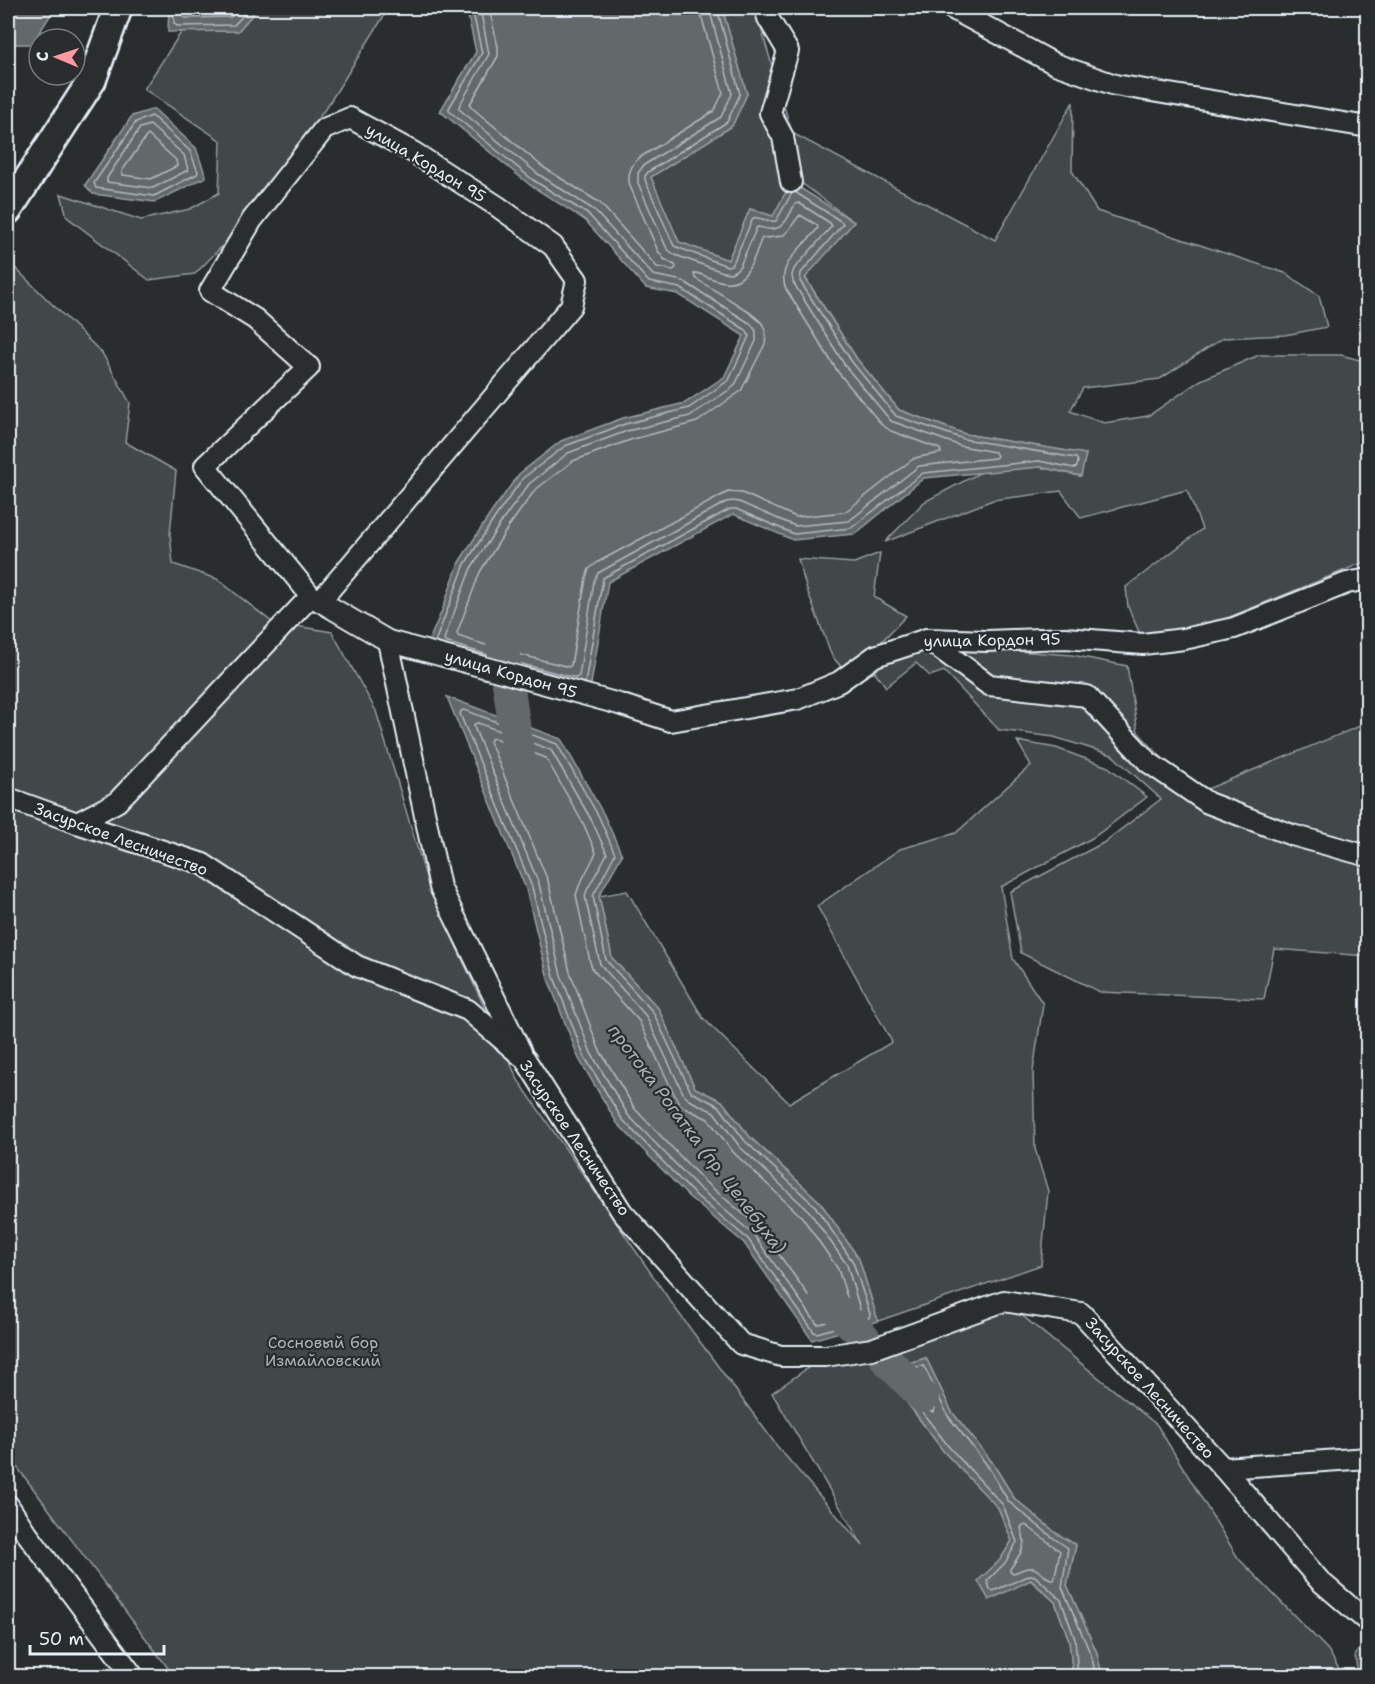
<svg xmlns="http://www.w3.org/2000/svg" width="1375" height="1684" font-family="'Shantell Sans',sans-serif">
	<rect width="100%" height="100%" fill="#2a2d2e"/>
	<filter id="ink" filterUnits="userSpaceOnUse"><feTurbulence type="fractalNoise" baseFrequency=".0167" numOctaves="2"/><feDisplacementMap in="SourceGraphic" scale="12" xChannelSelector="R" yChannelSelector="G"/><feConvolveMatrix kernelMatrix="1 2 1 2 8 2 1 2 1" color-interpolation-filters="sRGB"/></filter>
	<g filter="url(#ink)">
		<g fill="#424648" stroke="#959ca0" stroke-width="1.5">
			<polygon points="197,8 201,31 238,31 258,8 389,8 328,105 233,235 195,274 149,280 67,217 61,194 141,220 190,209 219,193 221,141 144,89"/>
			<polygon points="722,8 755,8 792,133 995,240 1073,102 1072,171 1097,211 1285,273 1319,296 1327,327 1285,335 1223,338 1160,379 1083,388 1070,411 1104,423 1148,416 1201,380 1259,355 1341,355 1367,362 1367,561 1198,630 1141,636 1128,607 1126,587 1202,529 1187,490 1081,518 1061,491 993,500 885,542 924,502 985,470 1040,467 1080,476 1086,454 965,434 899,410 857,359 805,277 854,222 800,182 773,216 750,209 728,260 679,242 650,177 732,126 747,94"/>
			<polygon points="8,261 102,353 130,403 125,442 176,471 170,534 173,564 217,579 272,622 332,632 376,711 429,887 518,1080 675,1308 777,1446 863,1546 772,1393 825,1356 1004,1301 1157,1425 1238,1558 1328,1650 1343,1676 1102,1676 1097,1653 1067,1585 1076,1545 1056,1533 1014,1498 992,1462 952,1412 926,1358 883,1371 944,1452 999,1508 1012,1541 1000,1560 1030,1580 1055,1602 1069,1640 1073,1676 174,1676 8,1455"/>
			<polygon points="880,553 874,597 906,616 882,641 896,654 933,645 1072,655 1127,666 1138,732 1184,782 1205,790 1367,723 1367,956 1274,949 1264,999 1100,992 1021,953 1010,892 1103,843 1161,799 1112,755 1054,737 999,730 944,671 930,676 916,663 886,687 875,672 854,682 832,656 807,590 798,559 854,563"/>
			<polygon points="1017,741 1056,748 1108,767 1147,797 1094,837 1001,887 1013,959 1043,1004 1033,1071 1035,1149 1048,1191 1041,1265 878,1321 859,1259 820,1202 750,1137 722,1101 695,1088 658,1008 612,958 599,896 627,891 703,1018 789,1103 892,1042 817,906 900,849 956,833 1031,765"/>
			<polygon points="1367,1642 1367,1676 1358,1676 1355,1654"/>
		</g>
		<g fill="#63686b" stroke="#989fa3" stroke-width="1.5">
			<polygon points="8,8 55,8 32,44 8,44"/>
			<polygon points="169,8 258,8 238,31 168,32"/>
			<polygon points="463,8 722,8 747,94 732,126 651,177 679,242 728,260 750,209 773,216 791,182 854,222 805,278 857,359 899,410 965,434 1086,454 1081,476 1040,467 924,478 855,534 793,540 733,514 608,582 589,696 425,650 443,608 459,562 491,513 519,474 561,441 623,418 685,403 724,377 744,336 678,294 646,288 585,220 530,185 440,111 476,52 467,11"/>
			<polygon points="154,109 196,148 206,177 155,202 93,194 85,185 132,116"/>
			<polygon points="447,697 561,739 604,815 622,855 599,896 612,958 658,1008 695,1088 722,1101 750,1137 820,1202 859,1259 878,1321 812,1340 744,1243 689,1197 617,1123 579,1059 548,979 526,889"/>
			<polygon points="926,1358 952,1412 992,1462 1014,1498 1056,1533 1076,1545 1067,1585 1097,1653 1102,1676 1073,1676 1069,1640 1055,1602 1031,1580 989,1600 978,1581 1000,1560 1012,1541 998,1508 944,1452 883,1370"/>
		</g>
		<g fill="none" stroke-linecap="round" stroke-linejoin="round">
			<g stroke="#b3bac0" stroke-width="1.5">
				<polyline points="174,8 174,23 177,26 234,25 250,8"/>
				<polyline points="182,8 182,16 185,18 231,17 240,8"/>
				<path d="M480,8l9,46 -30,52v3l79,65 56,36 59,65 30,6 68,43 5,7v10l-20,42 -4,5 -42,28 -63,15 -59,22 -39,31 -27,37 -31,47 -27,71 1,3 50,15 81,21 3,-2 15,-95 4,-8 128,-71 7,-1 6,1 56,24 54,-5 70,-55 76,-8 2,-2 -2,-4 -34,-6 -70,-25 -45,-54 -53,-85 -1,-7 2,-6 38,-43 -2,-3 -31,-20 -4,1c-5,9 -10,25 -23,25 -5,1 -10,-2 -15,-2l-17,39 -4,4 -5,3 -8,-1 -48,-17 -8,-6 -29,-66v-10l6,-8 77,-48 11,-23 -23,-86"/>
				<path d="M489,8l9,39v9l-28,48 1,3 72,60 57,36 57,64 16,3 3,-2 -1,-3 -11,-6 -6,-8 -28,-65c-3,-11 0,-20 9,-28l75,-47 9,-18 -22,-78 -1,-7"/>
				<path d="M717,8l23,86 -13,28 -79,50 -3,4v4l29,66 53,20 4,-1 3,-4 19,-43c7,-2 15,5 23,3l16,-28"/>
				<polygon points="152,116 190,151 198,172 197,174 154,196 96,188 94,183 136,122"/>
				<polygon points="150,125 184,155 188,170 153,188 107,182 107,178 140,128"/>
				<polygon points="148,135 176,160 177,166 151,179 123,175 122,171 146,137"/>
				<path d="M800,215l17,10 1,3c-13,18 -43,36 -32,61l52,83 44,53 9,6 49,18 1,4 -22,4 -6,2 -68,53 -49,5 -54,-24 -14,-1 -130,70 -9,7 -3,9 -15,87 -2,2 -71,-18 -40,-13 -1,-3 23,-61 29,-46 26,-36 38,-29 57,-21 67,-18 44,-31 24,-47c1,-7 1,-13 -2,-19 -7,-12 -55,-38 -68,-47l-1,-4 3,-1c9,3 18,8 28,9 24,3 29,-27 37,-44 29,-1 21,-3 38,-23z"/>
				<polyline points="435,642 465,564 496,516 523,478 565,446 625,424 689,408 729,380 749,336 746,330 680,288 649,282 589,215 533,180 449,111 449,108 482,53 472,8"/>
				<polyline points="585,683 603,578 730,509 736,509 794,534 851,528 923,473 1039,461 1074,468 1077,467 1078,461 1076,458 964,439 896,416 852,362 800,281 801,273 843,224 842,222 795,192"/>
				<polygon points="464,710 557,744 599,817 615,854 593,896 606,960 653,1012 691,1092 719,1106 745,1141 815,1206 853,1262 870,1314 869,1318 817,1333 814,1332 748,1239 693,1193 622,1119 584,1056 554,977 532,887 460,714 461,711"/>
				<polygon points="478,723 551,750 592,821 607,854 587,890 585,896 600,964 646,1016 684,1095 689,1100 714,1112 740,1147 809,1211 847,1265 860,1309 859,1313 820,1324 817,1324 753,1234 698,1187 628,1115 591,1053 561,975 539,884 474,727 474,724"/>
				<polygon points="494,738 546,758 584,825 596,853 579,886 576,895 590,962 593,970 639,1021 678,1102 685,1108 708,1119 734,1153 802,1217 838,1269 849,1303 848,1307 823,1314 821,1313 760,1228 704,1181 635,1109 599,1049 570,972 548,881 490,742 491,739"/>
				<polygon points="917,1374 920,1376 935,1408 934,1412 930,1411 908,1381 909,1377"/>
				<path d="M1023,1525h3l34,26 -6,29c-21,-6 -12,-20 -40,-7l-4,-1v-3c11,-16 18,-22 11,-41z"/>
				<polyline points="1078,1676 1075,1639 1061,1600 1035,1576 1031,1575 993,1591 990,1589 987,1581 1005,1563 1017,1542 1003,1505 949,1447 895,1377 896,1373 921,1366 924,1366 948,1416 987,1465 1009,1502 1052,1537 1068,1548 1062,1587 1091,1655 1096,1676"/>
			</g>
			<g stroke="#63686b" stroke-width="32">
				<polyline points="502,643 520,763"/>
				<polyline points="825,1298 864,1337"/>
				<polyline points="886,1359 923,1397"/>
			</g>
			<defs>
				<g id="minor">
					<polyline points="765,8 768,18 788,51 770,113 783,137 791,182"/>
					<polyline points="951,8 1055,64 1115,85 1368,127"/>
					<polyline points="311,596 205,466 309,367 255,319 210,291 252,220 324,129 350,118 413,152 497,206 553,246 577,280 571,306 320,601"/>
					<polyline points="927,639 989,685 1087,696 1148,762 1208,803 1292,835 1368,856"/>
					<polyline points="388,641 440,887 521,1052"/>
					<polyline points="8,798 77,823 203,864 357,966 468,1010 525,1059 622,1212 741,1344 781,1356 825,1356 872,1349 1004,1301 1081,1313 1223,1468 1320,1581 1368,1622"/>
					<polyline points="77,823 117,802 311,596 388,641 619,704 671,721 798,699 839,682 875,656 927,639 987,641 1065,638 1143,644 1184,639 1234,628 1347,583 1368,579"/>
					<polyline points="1223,1468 1368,1458"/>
					<polyline points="8,1505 25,1531 133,1676"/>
				</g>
				<polyline id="secondary" points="8,210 92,80 118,8"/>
			</defs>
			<use href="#minor" stroke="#e8f1f8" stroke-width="24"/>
			<use href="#secondary" stroke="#e8f1f8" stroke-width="32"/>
			<use href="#minor" stroke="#2a2d2e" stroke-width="20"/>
			<use href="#secondary" stroke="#2a2d2e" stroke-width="27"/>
		</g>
	</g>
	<g text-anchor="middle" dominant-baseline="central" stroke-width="4.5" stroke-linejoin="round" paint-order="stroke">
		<g font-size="16" fill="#e8f1f8" stroke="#2a2d2e">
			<text transform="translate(426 163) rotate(31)">улица Кордон 95</text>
			<text transform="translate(992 640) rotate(-1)">улица Кордон 95</text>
			<text transform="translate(511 674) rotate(16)">улица Кордон 95</text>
			<text transform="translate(121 839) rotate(20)">Засурское Лесничество</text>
			<text transform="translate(575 1138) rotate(56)">Засурское Лесничество</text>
			<text transform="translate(1150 1388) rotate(48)">Засурское Лесничество</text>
		</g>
		<g font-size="16" fill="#aeb5ba" stroke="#2a2d2e">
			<text x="323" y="1342">Сосновый бор<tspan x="323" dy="18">Измайловский</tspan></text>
		</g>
		<g font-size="18" font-style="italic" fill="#acb3b9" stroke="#2a2d2e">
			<text transform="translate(697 1139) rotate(53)">протока Рогатка (пр. Целебуха)</text>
		</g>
	</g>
	<rect width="1375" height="1684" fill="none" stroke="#2a2d2e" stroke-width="30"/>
	<rect x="15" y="15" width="1345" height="1654" fill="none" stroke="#e8f1f8" stroke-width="2" filter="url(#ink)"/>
	<g transform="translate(57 57) rotate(272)"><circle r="28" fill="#2a2d2e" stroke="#767b7f" stroke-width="1.5"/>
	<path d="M0-4.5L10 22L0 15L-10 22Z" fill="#ff9aa2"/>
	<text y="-9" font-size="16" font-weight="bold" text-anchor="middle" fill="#e8f1f8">С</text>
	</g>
	<path d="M30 1645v9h134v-9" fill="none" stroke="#e8f1f8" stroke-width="3"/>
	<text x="39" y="1645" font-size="18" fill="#e8f1f8" stroke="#2a2d2e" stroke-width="4.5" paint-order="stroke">50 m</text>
</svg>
